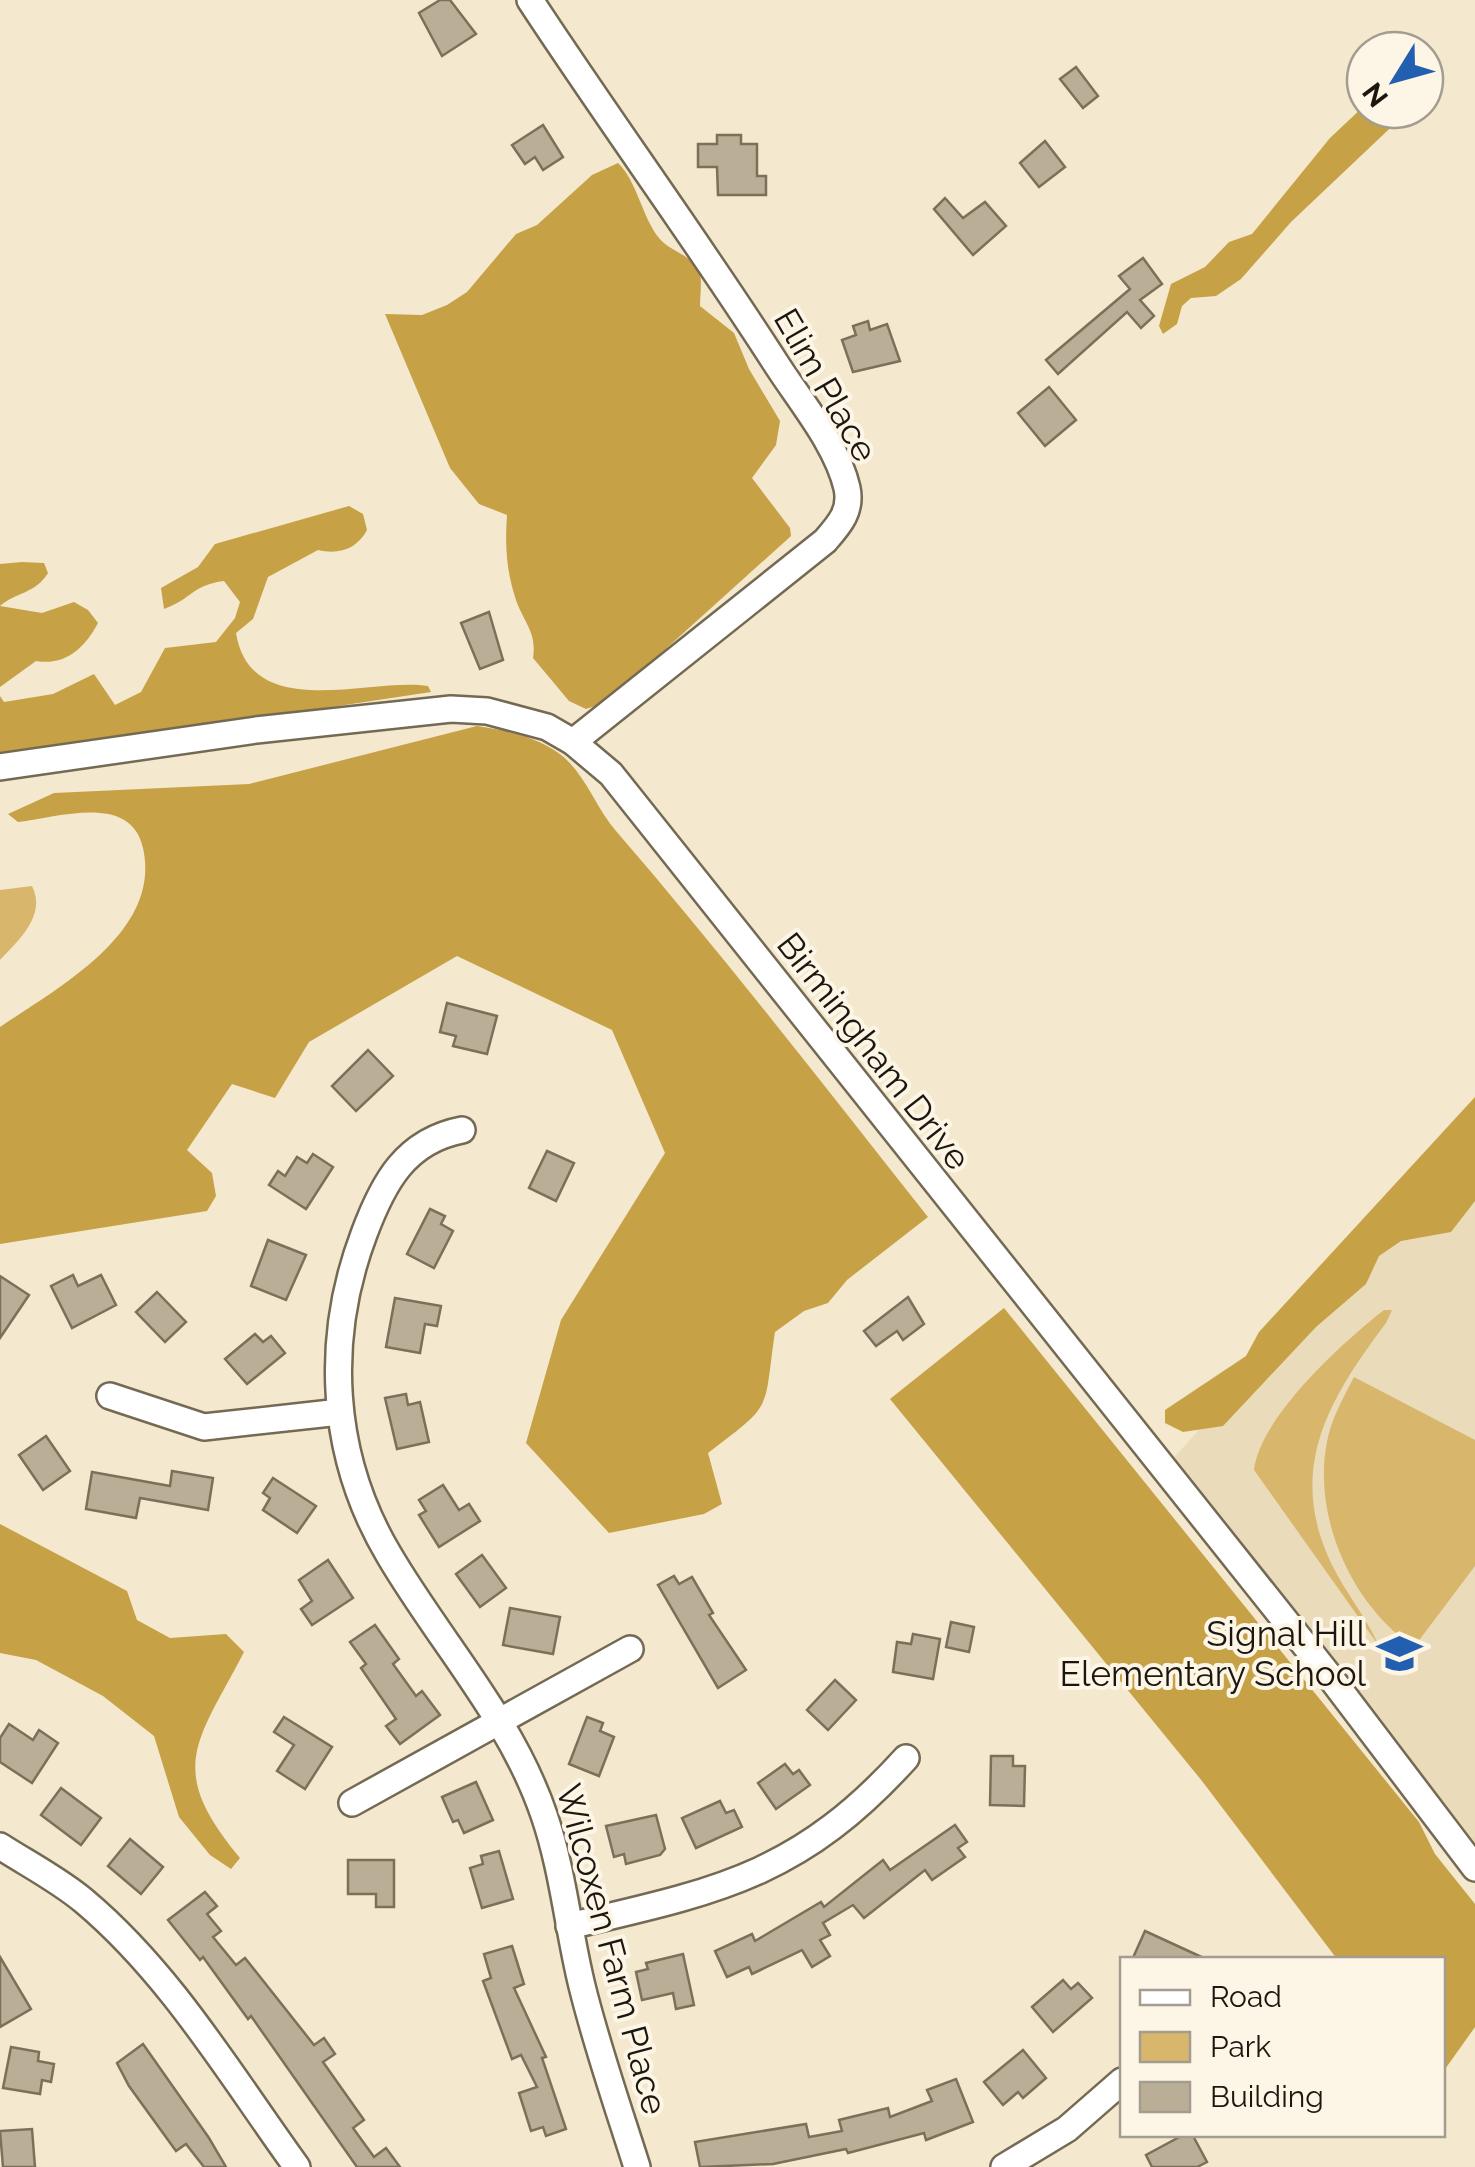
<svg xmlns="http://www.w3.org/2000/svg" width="1475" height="2167" font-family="Raleway,sans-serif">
	<rect width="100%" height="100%" fill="#f4e8cf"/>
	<polygon fill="#eadbbb" points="1475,1119 1475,1846 1172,1460"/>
	<g fill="#d8b76c">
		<path d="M32,886c15,29 -14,55 -32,74v-70z"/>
		<path d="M1384,1310h8l-6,13c-58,77 -100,147 -54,242 14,28 34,52 47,81l-125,-176c6,-53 89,-128 130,-160z"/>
		<path d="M1354,1377l121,63v126l-61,81c-62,-41 -102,-131 -87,-205 4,-23 17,-45 27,-65z"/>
	</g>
	<g fill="#c7a146">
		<polygon points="1365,105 1365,110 1402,110 1404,115 1291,222 1241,279 1216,296 1191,298 1182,306 1177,324 1163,334 1159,326 1171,284 1205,267 1229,242 1252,234 1330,138"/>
		<path d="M618,163c19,18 24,54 41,75 12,15 34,16 41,36 2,9 0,23 0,32l34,27 15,36 31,52 -4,24 -24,33 38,50 1,8 -184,166 -21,7 -17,-8 -36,-43c4,-26 -9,-35 -17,-58 -10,-30 -11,-54 -9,-85l-28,-11 -29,-36 -65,-154 37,1 25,-10 20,-13 49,-58 21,-9 55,-50z"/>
		<path d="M349,506l14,8 4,16c-10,19 -28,25 -49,20l-50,27 -15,42 -17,14c15,91 134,44 192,53l3,6 -431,65v-61l4,6 49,-8 41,-20 21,31 26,-13 24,-44 51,-6 19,-24 5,-16 -16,-21c-32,4 -32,18 -60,28l-3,-21 37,-21 17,-23z"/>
		<path d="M22,562l22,1 4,10c-13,21 -32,19 -48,33l42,7 32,-11 14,8 10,13c-13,25 -33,43 -62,38l-36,26v-123z"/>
		<path d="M477,726c27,4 57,10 80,26 27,18 38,55 59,79 108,125 209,256 312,386l-81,63 -19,23 -24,8 -29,21c-12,81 0,70 -67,121l14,51 -18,10 -95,19 -83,-90 35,-123 104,-167 -53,-123 -155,-74 -148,86 -34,56 -43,-14 -45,66 25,23 4,23 -9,15 -207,33v-217c59,-40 162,-95 143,-179 -12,-55 -83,-31 -125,-26l-10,-8 46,-21 195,-9z"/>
		<polygon points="1475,1097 1475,1201 1451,1232 1401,1241 1379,1256 1366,1284 1316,1327 1223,1426 1183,1432 1165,1423 1165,1410 1246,1356 1259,1332"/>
		<polygon points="1004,1308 1419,1822 1435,1854 1475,1904 1475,2027 1443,2072 1442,1960 1337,1959 1202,1781 890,1399"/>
		<path d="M0,1524l127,67 10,29 33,18 56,-4 18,18c-47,91 -79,116 -4,206l-9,11 -21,-14 -31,-38 -25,-81 -51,-40 -67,-36 -36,-7z"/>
	</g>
	<g fill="#baaf96" stroke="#7b715a" stroke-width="2.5">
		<polygon points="440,0 450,0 476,34 442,56 419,13"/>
		<polygon points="1076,67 1098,96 1083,108 1060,79"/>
		<polygon points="543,125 563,157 543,170 535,157 525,164 512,145"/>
		<polygon points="717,135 741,135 741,144 757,144 757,176 766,176 766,195 718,195 717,167 698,167 698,144 717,144"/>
		<polygon points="1045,141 1065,167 1039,187 1020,163"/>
		<polygon points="945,198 963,218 985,202 1006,226 973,255 934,209"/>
		<polygon points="1143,258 1162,284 1140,300 1154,316 1141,328 1127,312 1058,374 1046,360 1130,289 1119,276"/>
		<polygon points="868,321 870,330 887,324 900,361 853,372 842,340 856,335 853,326"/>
		<polygon points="1049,387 1076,420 1045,446 1018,413"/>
		<polygon points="489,612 503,660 480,669 461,623"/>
		<polygon points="447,1003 497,1016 487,1054 453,1046 456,1036 440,1032"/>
		<polygon points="368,1050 393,1076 356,1111 332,1086"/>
		<polygon points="547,1151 574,1163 556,1201 529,1188"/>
		<polygon points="313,1154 333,1167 306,1209 269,1185 278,1171 285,1176 297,1157 307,1163"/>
		<polygon points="430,1209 445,1216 441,1224 453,1231 434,1268 407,1254"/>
		<polygon points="268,1240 306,1255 286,1300 251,1286"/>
		<polygon points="73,1275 78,1286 101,1275 116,1305 72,1328 51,1286"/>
		<polygon points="0,1276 29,1295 0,1338"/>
		<polygon points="157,1292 186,1322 165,1342 136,1312"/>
		<polygon points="908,1297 924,1324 903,1340 897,1331 876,1346 864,1331"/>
		<polygon points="395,1298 441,1306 437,1326 425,1324 420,1353 386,1347"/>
		<polygon points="255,1334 263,1342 271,1336 285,1353 247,1384 225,1359"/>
		<polygon points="406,1394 408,1405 420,1402 429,1442 397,1449 385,1398"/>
		<polygon points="46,1436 70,1471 43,1490 19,1455"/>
		<polygon points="172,1471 213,1478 208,1510 140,1498 136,1518 86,1509 92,1472 170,1486"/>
		<polygon points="273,1478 316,1506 297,1533 263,1510 270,1498 263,1493"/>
		<polygon points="443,1485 459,1510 469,1504 480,1521 439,1547 419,1515 426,1511 419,1500"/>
		<polygon points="482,1555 506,1588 480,1607 456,1574"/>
		<polygon points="328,1560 353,1598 312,1625 301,1609 312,1601 299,1580"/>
		<polygon points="674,1576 679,1584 692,1577 713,1613 709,1615 746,1670 718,1688 658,1585"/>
		<polygon points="510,1608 560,1617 553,1654 503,1645"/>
		<polygon points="951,1622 974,1627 969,1652 946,1647"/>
		<polygon points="375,1625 399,1659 393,1664 416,1696 422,1691 440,1715 400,1744 386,1726 396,1719 361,1668 366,1664 350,1642"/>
		<polygon points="913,1634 940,1639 933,1679 893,1672 897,1642 911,1644"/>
		<polygon points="835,1680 856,1700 828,1730 807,1710"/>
		<polygon points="284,1717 332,1747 305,1789 277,1771 294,1745 274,1732"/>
		<polygon points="587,1717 603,1723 600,1731 614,1737 599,1776 569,1764"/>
		<polygon points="9,1724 33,1740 39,1730 58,1743 32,1783 0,1762 0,1738"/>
		<polygon points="991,1756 1013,1756 1013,1766 1025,1766 1024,1806 990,1805"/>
		<polygon points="785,1764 793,1774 799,1770 810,1785 776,1809 758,1783"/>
		<polygon points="476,1782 493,1820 464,1833 458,1820 453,1822 442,1797"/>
		<polygon points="61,1788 101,1818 81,1845 41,1815"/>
		<polygon points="720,1801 726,1813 734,1810 742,1827 696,1848 682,1818"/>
		<polygon points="656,1815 665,1849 660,1855 626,1864 624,1854 614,1857 606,1826"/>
		<polygon points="955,1825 967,1842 958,1848 965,1857 932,1880 925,1870 864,1918 853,1905 823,1923 830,1935 820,1940 830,1956 812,1967 802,1950 752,1974 749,1967 727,1977 715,1951 752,1934 755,1941 821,1902 824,1907 883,1860 890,1870"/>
		<polygon points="130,1839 163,1867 141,1894 108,1866"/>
		<polygon points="499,1851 513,1899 482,1908 470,1868 483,1864 481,1856"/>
		<polygon points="348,1860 394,1860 394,1907 376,1907 376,1894 348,1894"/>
		<polygon points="205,1892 217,1906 207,1914 221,1931 213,1937 236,1965 245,1958 314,2045 324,2038 335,2054 323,2062 364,2120 353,2128 374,2157 386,2148 400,2167 357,2167 251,2016 248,2019 203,1957 200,1960 168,1920"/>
		<polygon points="1145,1931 1208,1960 1132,1960"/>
		<polygon points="512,1946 524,1984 514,1988 546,2057 542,2058 566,2129 546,2136 543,2127 531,2131 519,2093 537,2087 521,2055 512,2059 483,1981 491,1978 484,1954"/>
		<polygon points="683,1954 694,2005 676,2009 673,1993 642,2000 636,1972 648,1969 646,1963"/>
		<polygon points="0,1957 31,2009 0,2027"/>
		<polygon points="1063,1980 1071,1989 1078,1983 1092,1998 1053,2032 1032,2007"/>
		<polygon points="143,2044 209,2138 226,2167 204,2167 186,2144 176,2151 129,2086 117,2063"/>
		<polygon points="11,2047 39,2052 38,2061 54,2064 51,2082 42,2080 40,2094 3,2088"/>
		<polygon points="1023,2050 1046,2078 1023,2098 1018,2092 1003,2105 984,2082"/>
		<polygon points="956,2079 973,2122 926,2140 924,2133 848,2153 846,2149 773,2164 700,2167 695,2142 806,2124 809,2137 842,2131 839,2120 888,2108 890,2117 932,2101 927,2090"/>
		<polygon points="32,2129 35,2167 3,2167 0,2131"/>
		<polygon points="1185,2134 1192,2134 1207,2162 1197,2167 1152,2167 1146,2155"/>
	</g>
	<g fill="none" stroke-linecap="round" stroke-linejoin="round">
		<defs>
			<g id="minor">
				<path d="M530,0c80,122 166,239 245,362 24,38 62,82 72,126 5,23 -8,37 -22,53l-252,201"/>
				<polyline points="0,767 256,730 451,709 487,711 547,727 573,742 611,774 1327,1673 1475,1868"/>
				<path d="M462,1130c-57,11 -79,53 -98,104 -40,106 -34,222 25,321 51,87 122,163 155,260 19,55 24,114 38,171 15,61 36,121 55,181"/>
				<polyline points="110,1396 204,1427 340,1412"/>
				<polyline points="352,1803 630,1649"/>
				<path d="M0,1846c28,18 59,34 84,55 87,73 147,175 213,266"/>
				<path d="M569,1926c149,-35 230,-50 337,-168"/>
				<polyline points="1004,2167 1067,2129 1122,2081"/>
			</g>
		</defs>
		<use href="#minor" stroke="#746a53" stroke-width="30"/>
		<use href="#minor" stroke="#fff" stroke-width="25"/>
	</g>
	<defs>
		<symbol id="school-bare" viewBox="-9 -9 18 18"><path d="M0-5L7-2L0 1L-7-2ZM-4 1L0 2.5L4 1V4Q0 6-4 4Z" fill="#225fb1" stroke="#fdf6e7" stroke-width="2.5" paint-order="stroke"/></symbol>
	</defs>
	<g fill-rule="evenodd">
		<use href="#school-bare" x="1368" y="1622" width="63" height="63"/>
	</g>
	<g text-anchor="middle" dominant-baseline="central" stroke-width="8" stroke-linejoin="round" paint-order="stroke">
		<g font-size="35" fill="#1b170e" stroke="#fdf6e7">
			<text transform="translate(826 385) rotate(60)">Elim Place</text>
			<text transform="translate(874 1051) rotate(52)">Birmingham Drive</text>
			<text transform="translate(612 1949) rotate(75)">Wilcoxen Farm Place</text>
		</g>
		<g font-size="35" fill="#1b170e" stroke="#fdf6e7" text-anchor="end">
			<text x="1366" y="1633">Signal Hill<tspan x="1366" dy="40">Elementary School</tspan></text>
		</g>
	</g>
	<rect x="1120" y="1957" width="325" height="180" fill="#fdf6e7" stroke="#a39d90" stroke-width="2.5"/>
	<rect x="1140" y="1990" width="50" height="15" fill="#ffffff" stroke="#a39d90" stroke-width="2.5"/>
	<text x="1210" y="2007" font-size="30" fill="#1b170e">Road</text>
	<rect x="1140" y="2032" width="50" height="30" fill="#d8b76c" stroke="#a39d90" stroke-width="2.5"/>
	<text x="1210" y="2057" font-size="30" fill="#1b170e">Park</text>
	<rect x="1140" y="2082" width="50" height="30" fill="#baaf96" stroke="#a39d90" stroke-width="2.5"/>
	<text x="1210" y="2107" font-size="30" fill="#1b170e">Building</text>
	<g transform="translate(1395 80) rotate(233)"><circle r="48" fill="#fdf6e7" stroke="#a39d90" stroke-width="2.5"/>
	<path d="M0-8L18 38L0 25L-18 38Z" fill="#225fb1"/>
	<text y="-15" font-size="28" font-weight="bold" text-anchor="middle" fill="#1b170e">N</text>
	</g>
</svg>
